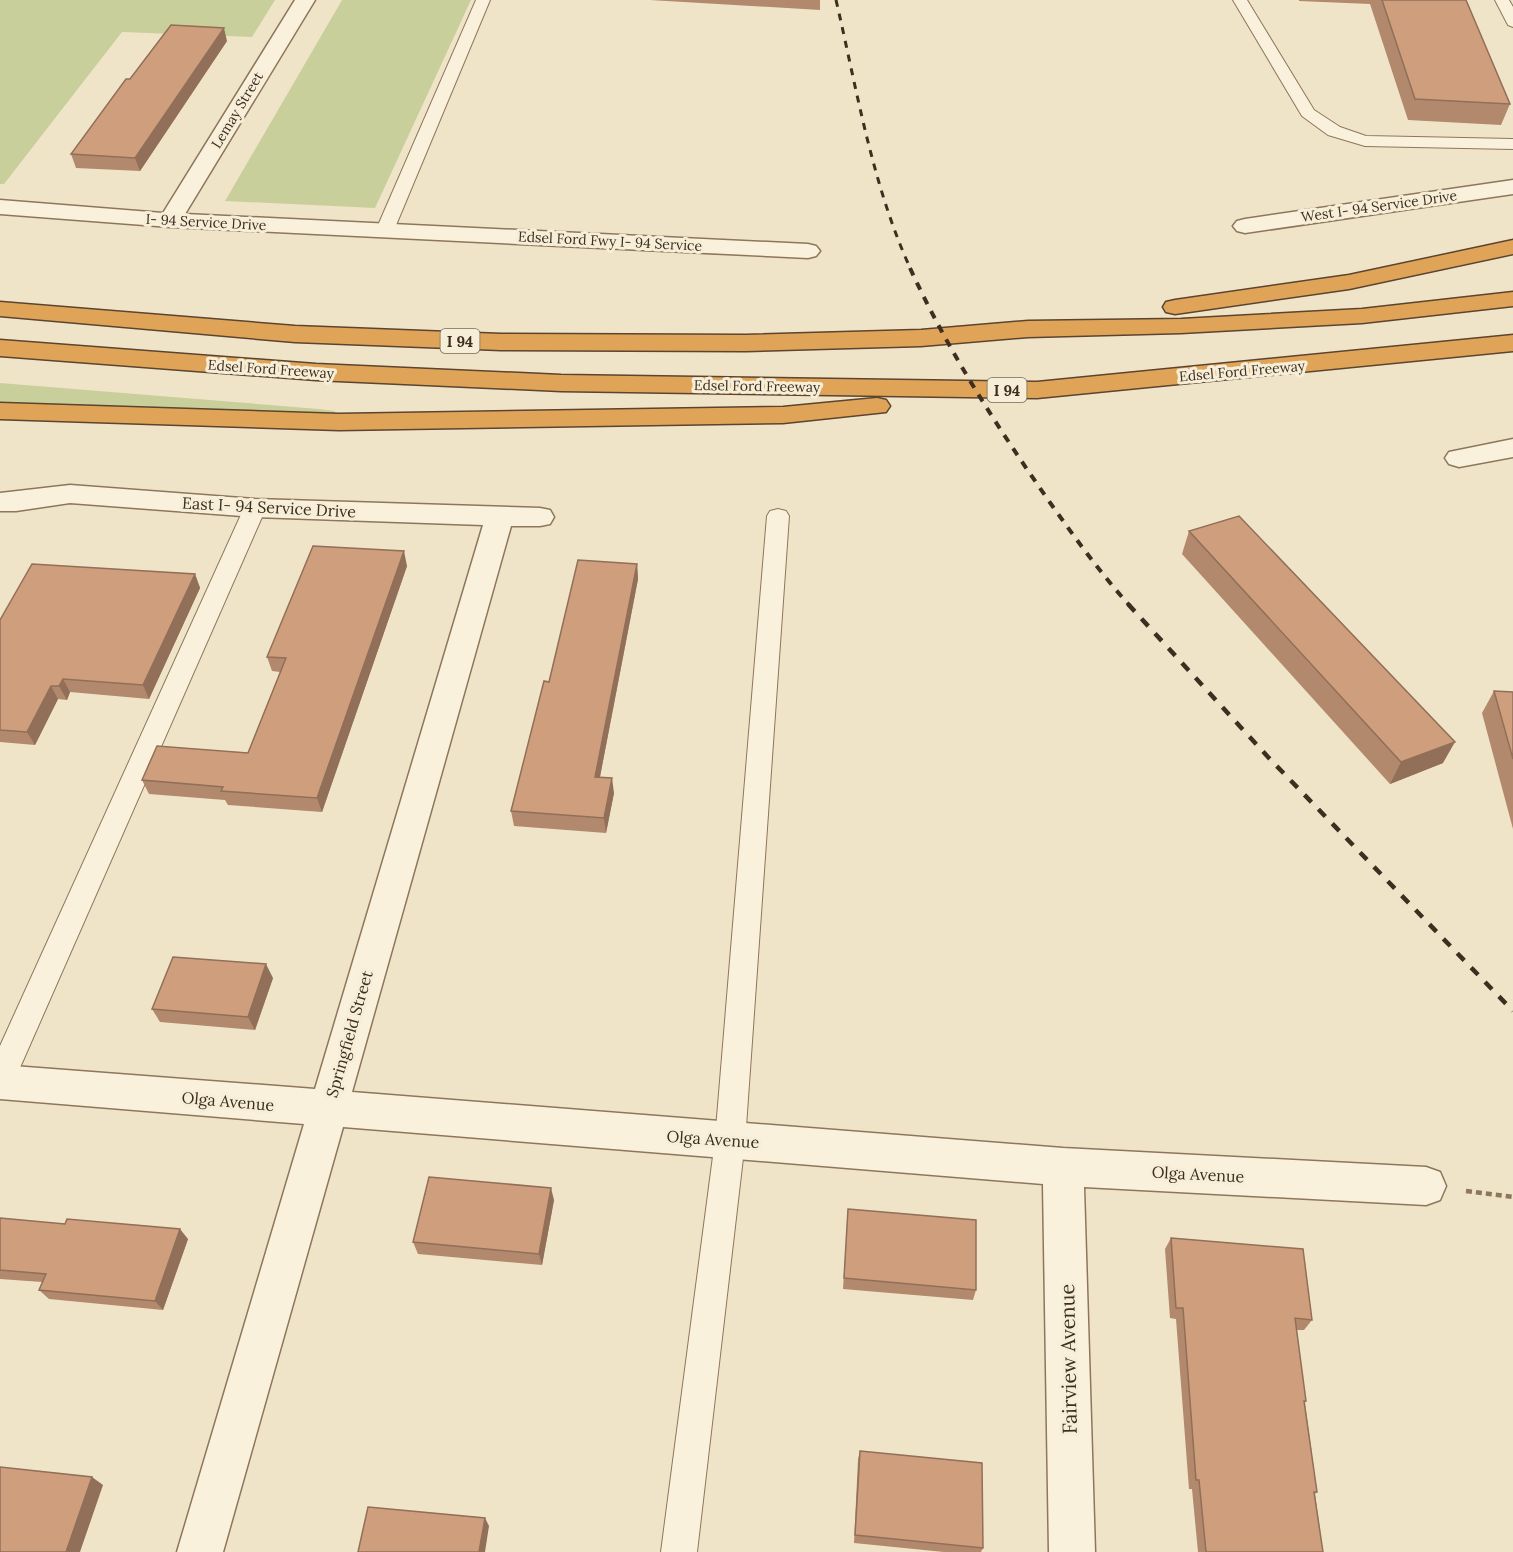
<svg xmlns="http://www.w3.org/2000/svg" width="1513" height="1552" font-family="Lora,serif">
	<rect width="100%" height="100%" fill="#f0e4c8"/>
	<g fill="#c9cf9b">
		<polygon points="0,0 275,0 252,37 122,32 4,184 0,184"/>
		<polygon points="342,0 471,0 375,208 225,201"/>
		<polygon points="0,383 319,409 334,411 336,413 0,410"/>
	</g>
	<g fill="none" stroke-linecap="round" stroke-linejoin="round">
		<defs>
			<g id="service">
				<polygon points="476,0 490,0 394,230 391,234 379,234 376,230"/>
				<polygon points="1233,0 1247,0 1314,110 1340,127 1366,136 1513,139 1513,149 1365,146 1328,135 1302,116"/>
				<polygon points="1495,0 1509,0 1513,7 1513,27 1508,25"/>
				<polygon points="255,501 263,503 266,508 15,1079 10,1088 0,1092 0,1046 244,508 247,503"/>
				<polygon points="778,509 786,511 789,516 745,1141 697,1552 661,1552 715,1141 767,516 770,511"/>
			</g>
			<g id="minor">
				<polygon points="295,0 315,0 185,214 808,244 816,246 820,251 816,256 808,258 170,227 0,214 0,200 163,213"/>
				<polygon points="1513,180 1513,194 1245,233 1237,231 1233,226 1237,221 1245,219"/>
				<polygon points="1513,439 1513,457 1459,467 1449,464 1445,458 1449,452"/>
				<polygon points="70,485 255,499 540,508 550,510 554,517 550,524 540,526 511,526 352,1092 1063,1148 1426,1167 1440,1172 1446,1186 1440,1200 1426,1205 1084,1187 1095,1552 1049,1552 1043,1184 343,1127 223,1552 177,1552 304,1124 0,1099 0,1065 315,1089 483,525 255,517 70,503 16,511 0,511 0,493"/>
			</g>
			<g id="motorway">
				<polygon points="1513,240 1513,254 1349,289 1175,314 1166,312 1163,307 1166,302 1175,300 1349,275"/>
				<polygon points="1513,292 1513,306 1362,323 1181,333 1028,337 921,346 746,351 501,350 295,342 0,316 0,302 295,326 501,334 746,335 921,330 1028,321 1181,319 1362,309"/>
				<polygon points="1513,335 1513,351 1037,398 561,391 316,380 0,356 0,340 316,364 561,375 1037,382"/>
				<polygon points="877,398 886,400 890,406 886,412 783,423 339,430 0,419 0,403 339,414 783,407"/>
			</g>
		</defs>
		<use href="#service" stroke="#8d765c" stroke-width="2"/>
		<use href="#minor" stroke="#8d765c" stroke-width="3"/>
		<use href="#motorway" stroke="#5b4430" stroke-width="3"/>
		<polyline stroke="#8d765c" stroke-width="4.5" stroke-dasharray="6 4" stroke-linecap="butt" points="1466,1191 1513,1197"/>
		<use href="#service" fill="#faf1dc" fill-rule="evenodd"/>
		<use href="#minor" fill="#faf1dc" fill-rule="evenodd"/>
		<use href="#motorway" fill="#e0a458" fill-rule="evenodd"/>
		<path stroke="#3d2e20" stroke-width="3" stroke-dasharray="7 7" stroke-linecap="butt" d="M836,0c21,90 36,185 75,270"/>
		<path stroke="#3d2e20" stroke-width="4" stroke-dasharray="8 8" stroke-linecap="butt" d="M910,268c39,85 88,160 141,236 25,35 50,70 79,102"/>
		<polyline stroke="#3d2e20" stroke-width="4.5" stroke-dasharray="10 10" stroke-linecap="butt" points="1128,604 1268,757 1513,1011"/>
	</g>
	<g fill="#b2896c">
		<polygon points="650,0 820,0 820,10"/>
		<polygon points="1299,0 1466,0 1510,104 1501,125 1408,120 1370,4 1299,1"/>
		<polygon points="227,41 140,171 76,168 71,154 130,79"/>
		<polygon points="1189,531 1443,763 1390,784 1182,554"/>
		<polygon points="637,564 638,579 600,777 614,793 606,833 514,826 511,811 549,682"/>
		<polygon points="407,566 322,812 228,805 225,800 149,794 142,780 248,753 280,672 272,671 267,657"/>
		<polygon points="195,574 200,588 149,699 70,692 67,700 58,699 35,745 0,742 0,620"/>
		<polygon points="1494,691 1513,692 1513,829 1482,713"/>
		<polygon points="273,978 255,1030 160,1022 152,1009"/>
		<polygon points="554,1200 542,1265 418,1254 413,1242"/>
		<polygon points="848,1209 976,1290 973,1300 843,1289"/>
		<polygon points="0,1218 188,1239 163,1310 49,1299 39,1290 42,1282 0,1279"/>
		<polygon points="1171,1238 1312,1320 1304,1330 1296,1330 1306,1401 1305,1403 1317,1492 1315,1494 1323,1552 1198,1552 1192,1489 1189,1489 1176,1319 1170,1318 1165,1249"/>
		<polygon points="860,1451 983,1548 981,1552 944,1552 854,1543 858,1459"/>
	</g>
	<g fill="#916f58">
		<polygon points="224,28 227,41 140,171 135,158"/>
		<polygon points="404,551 407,566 322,812 317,798"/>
		<polygon points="637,564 638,579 597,792 595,777"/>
		<polygon points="195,574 200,588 149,699 143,685"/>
		<polygon points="63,679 70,692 67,700 59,686"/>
		<polygon points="51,686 58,699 35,745 27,732"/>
		<polygon points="1455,742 1443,763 1390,784 1401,762"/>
		<polygon points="612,778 614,793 606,833 604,818"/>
		<polygon points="266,964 273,978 255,1030 248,1017"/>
		<polygon points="551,1188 554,1200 542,1265 539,1254"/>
		<polygon points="180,1229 188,1239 163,1310 155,1301"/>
		<polygon points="92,1477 103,1485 80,1552 66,1552"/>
		<polygon points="485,1518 489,1526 485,1552 479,1552"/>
	</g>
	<g fill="#cf9f7d" stroke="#916f58" stroke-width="1.5">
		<polygon points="1382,0 1466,0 1510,104 1415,99"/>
		<polygon points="171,25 224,28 135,158 71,154 126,79 130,79"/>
		<polygon points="1239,516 1455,742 1401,762 1189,531"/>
		<polygon points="313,546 404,551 317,798 221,791 223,787 142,780 157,746 248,753 286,658 267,657"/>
		<polygon points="578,560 637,564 595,777 612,778 604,818 511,811 544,681 549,682"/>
		<polygon points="32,564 195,574 143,685 63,679 59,686 51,686 27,732 0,730 0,620"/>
		<polygon points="1494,691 1513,692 1513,759"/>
		<polygon points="173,957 266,964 248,1017 152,1009"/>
		<polygon points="429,1177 551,1188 539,1254 413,1242"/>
		<polygon points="848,1209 976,1220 976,1290 844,1278"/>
		<polygon points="0,1218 65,1224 67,1219 180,1229 155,1301 39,1290 46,1274 0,1270"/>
		<polygon points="1171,1238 1303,1249 1312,1320 1295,1318 1306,1401 1304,1401 1317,1492 1314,1492 1323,1552 1206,1552 1199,1480 1196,1480 1183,1308 1176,1308"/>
		<polygon points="860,1451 982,1463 983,1548 855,1535"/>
		<polygon points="0,1467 92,1477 66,1552 0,1552"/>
		<polygon points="368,1507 485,1518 479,1552 358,1552"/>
	</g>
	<g text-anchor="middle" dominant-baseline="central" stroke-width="6" stroke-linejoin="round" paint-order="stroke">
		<g font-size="14" fill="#3d2e20" stroke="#f7eed8">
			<text transform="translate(237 110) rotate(-59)">Lemay Street</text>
			<text transform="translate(1379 206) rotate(-8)">West I- 94 Service Drive</text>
			<text transform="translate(206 222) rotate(3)">I- 94 Service Drive</text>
			<text transform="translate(610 241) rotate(3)">Edsel Ford Fwy I- 94 Service</text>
			<text transform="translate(271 369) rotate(4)">Edsel Ford Freeway</text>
			<text transform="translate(1242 371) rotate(-5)">Edsel Ford Freeway</text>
			<text transform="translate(757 386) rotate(1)">Edsel Ford Freeway</text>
		</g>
		<g fill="#f7eed8" stroke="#756857" stroke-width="1.5">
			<rect x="440.5" y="329" width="39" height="24" rx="4.5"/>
			<rect x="987.5" y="378" width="39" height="24" rx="4.5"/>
		</g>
		<g font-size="15" font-weight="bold" fill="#3d2e20">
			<text x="460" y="341">I 94</text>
			<text x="1007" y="390">I 94</text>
		</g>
		<g font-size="16" fill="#3d2e20" stroke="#f7eed8">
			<text transform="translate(269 507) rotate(3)">East I- 94 Service Drive</text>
			<text transform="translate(349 1034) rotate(-74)">Springfield Street</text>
			<text transform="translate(228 1101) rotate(5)">Olga Avenue</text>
			<text transform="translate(713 1139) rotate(4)">Olga Avenue</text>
			<text transform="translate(1198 1174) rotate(3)">Olga Avenue</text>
		</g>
		<g font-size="20" fill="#3d2e20" stroke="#f7eed8">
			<text transform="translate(1068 1359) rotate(-91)">Fairview Avenue</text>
		</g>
	</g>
</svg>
